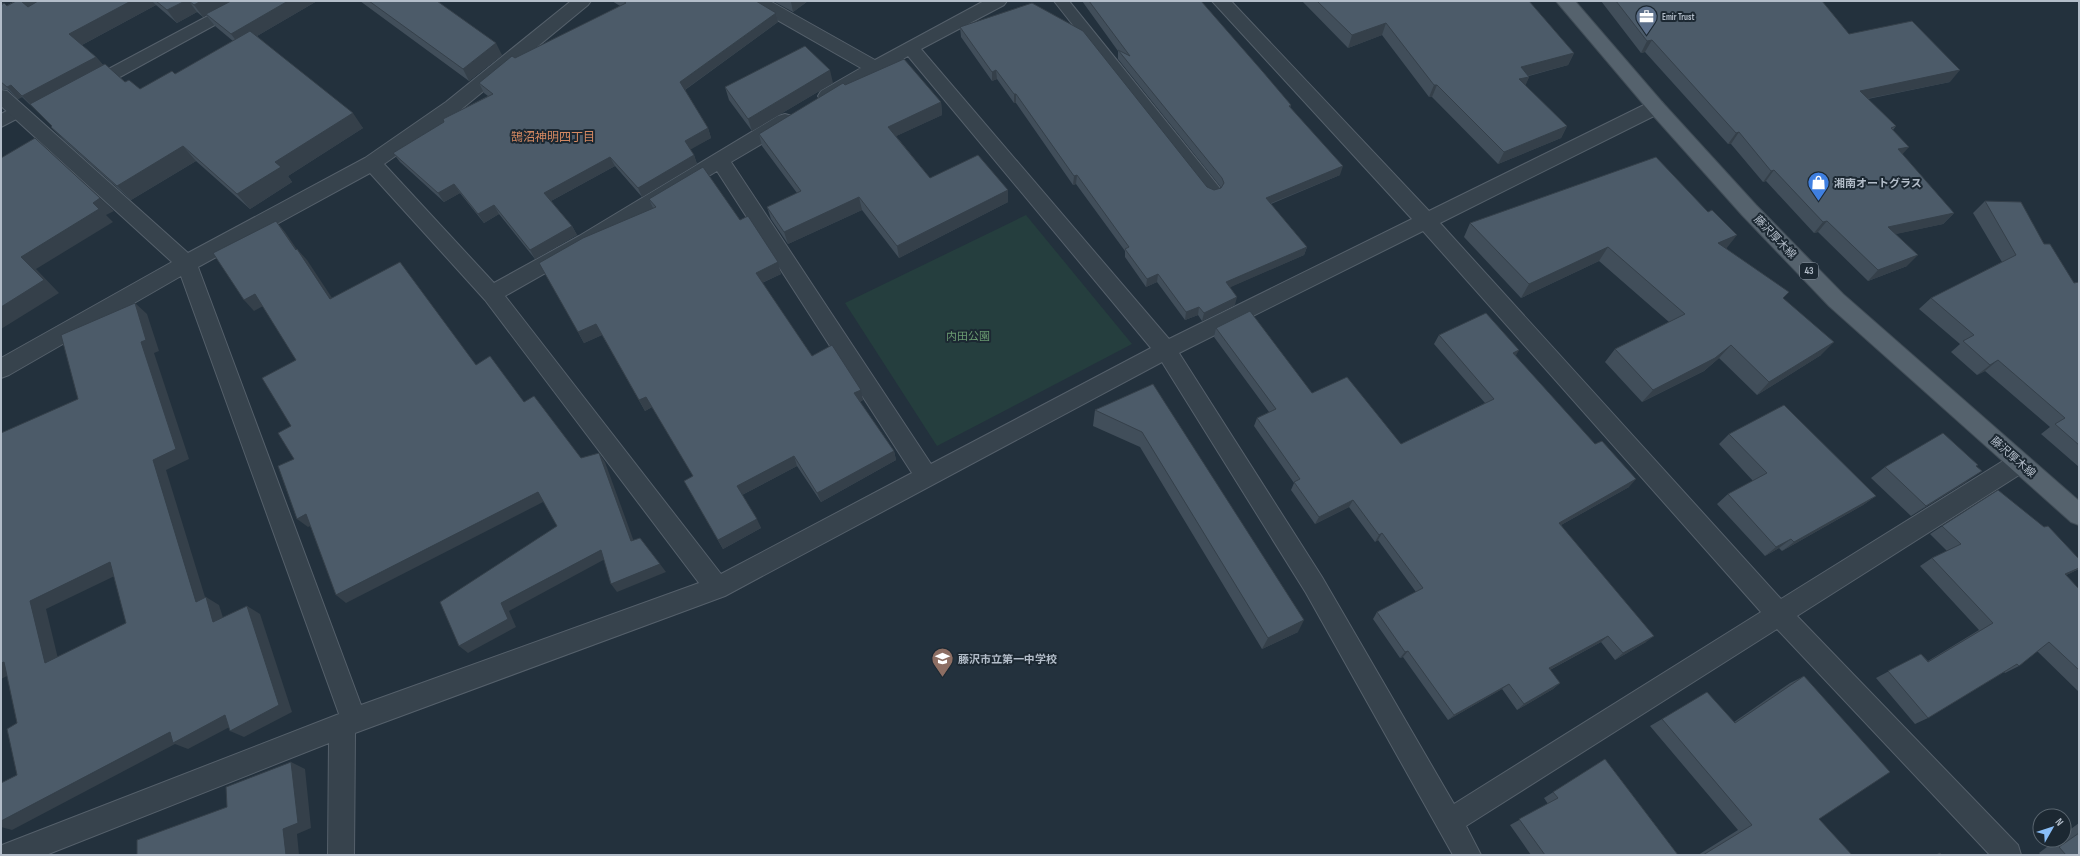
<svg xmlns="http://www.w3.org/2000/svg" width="2080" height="856" font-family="'Sofia Sans Condensed','Noto Sans JP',sans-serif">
	<rect width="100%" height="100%" fill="#23313d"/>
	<polygon fill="#253e3e" points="1026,215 1132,344 937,446 845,303"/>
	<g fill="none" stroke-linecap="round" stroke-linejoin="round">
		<defs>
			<g id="lane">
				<polygon points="17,1 36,1 34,4 1,21 1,10"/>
				<polygon points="236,1 255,1 253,4 98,89 92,90 86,89 84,85 86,81"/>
				<polygon points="1054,1 1069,1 1219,187 1221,191 1219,195 1213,197 1207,195"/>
				<polygon points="18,105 24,107 26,111 24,115 1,127 1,114"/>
			</g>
			<path id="street" d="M571,1h20l-3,4 -130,107 -74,52 110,119 85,-47 199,-120 7,-2 7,2 2,5 -2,5 -61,36 200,302 220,-116 -243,-292 -75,45 -6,1 -6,-1 -3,-5 3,-5 40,-23 -110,-63 -3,-4h22l105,59 109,-59h23l-3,4 -83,44 248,290 243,-120 -200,-218h19l198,210 221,-109 6,-2 6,2 3,5 -3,5 -222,111 341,376 230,-143 8,-3 8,3 3,7 -3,7 -230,146 221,229 3,10h-31l-213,-226 -311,197 15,29h-28l-147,-262 -144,-231 -437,234 -370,137 -1,122h-26l1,-112 -283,112h-45l1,-10 337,-131 -158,-438 -172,99 -8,3v-20l171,-96 -171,-156v-16l6,1 181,162 177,-95 81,-56zM717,171l195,302 -191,101 -216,-278 88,-50zM370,173l115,127 214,283 -338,122 -163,-438zM1423,231l338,381 -307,192 -132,-227 -143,-224z"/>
			<polygon id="primary" points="1556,1 1575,1 1662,102 1756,205 1843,294 2079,501 2079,525 2071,522 1829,306 1742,215 1650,112"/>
		</defs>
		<use href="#lane" stroke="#55606b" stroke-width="2"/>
		<use href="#street" stroke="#55606b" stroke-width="2"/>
		<use href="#primary" stroke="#404c56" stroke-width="2"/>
		<use href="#lane" fill="#37434d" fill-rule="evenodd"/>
		<use href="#street" fill="#37434d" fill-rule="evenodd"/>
		<use href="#primary" fill="#55626d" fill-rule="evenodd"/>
	</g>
	<g fill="#414e5a" fill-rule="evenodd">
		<path d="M38,1h279l-60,35 106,92 -75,48 4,6 -42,27 -54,-48 -65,39 -65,-58 -15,-15 1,-1 -30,-29 -4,2 -10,-9 -7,-1v-87l2,2 4,2 21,1zM156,5l21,18 20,-11 6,5 3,-2 9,11 18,15 -58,33 -35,15 -15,-7 -22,-17 -7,-8 -14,-12z"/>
		<polygon points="360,1 442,1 439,3 502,55 469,81"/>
		<polygon points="612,1 756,1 776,13 778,22 685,90 708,128 711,138 690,149 694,155 697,164 642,197 615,166 551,201 572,226 577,235 535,259 499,214 484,223 460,193 444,202 400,162 393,153 444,122 443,119 488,96 484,93 479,83 515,58 620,6"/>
		<polygon points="773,1 808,1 793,12"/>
		<polygon points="1082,1 1201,1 1291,105 1290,108 1340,175 1271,204 1307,247 1304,255 1230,287 1235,305 1202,321 1198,315 1185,320 1157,282 1146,287 1125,257 1125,251 1076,184 1073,185 1016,103 1014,103 997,79 992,81 961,37 960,27 1207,187 1214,190 1221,188 1220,186 1118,59 1118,51"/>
		<polygon points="1302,1 1529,1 1574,53 1568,65 1529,76 1529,77 1525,85 1567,126 1561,138 1498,164 1432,97 1429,97 1382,35 1348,48"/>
		<polygon points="1601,1 1822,1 1849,34 1950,82 1868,99 1896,126 1893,130 1902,154 1954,213 1943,224 1895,234 1907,266 1868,281 1818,232 1814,233 1766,181 1763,182 1731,144 1728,144 1645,52 1641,53"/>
		<polygon points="833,83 752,131 729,100 725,87"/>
		<polygon points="845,85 941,102 942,115 896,136 930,178 1008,202 899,258 862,210 788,244 771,219 767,207 797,193 762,146 759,134"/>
		<polygon points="649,199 740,220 781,274 762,283 812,356 863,400 860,402 894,451 896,460 821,502 797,466 742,495 761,528 723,549 684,481 693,476 652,407 645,411 602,335 584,343 578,332 653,208"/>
		<polygon points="1985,201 2044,244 2074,283 2079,282 2079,467 2041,434 2050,427 1985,371 1977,375 1951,352 1960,344 1919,309 1931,298 2002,262 1973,213"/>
		<polygon points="1470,223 1726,248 1783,299 1821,355 1757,395 1719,358 1704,371 1642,402 1605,362 1615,349 1669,322 1599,261 1521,298 1464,237"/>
		<polygon points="1216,328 1312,393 1401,444 1485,403 1434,344 1439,335 1516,356 1629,487 1561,525 1646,642 1615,660 1601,642 1550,670 1560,683 1553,689 1517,710 1502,689 1448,720 1403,657 1400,658 1373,619 1377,612 1416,592 1378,540 1375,542 1349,507 1315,524 1291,490 1294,483 1254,426 1257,418 1269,412 1214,337"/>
		<polygon points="1153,384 1298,632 1262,649 1140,447 1093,426 1095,410"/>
		<polygon points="1729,434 1876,496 1863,505 1782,551 1779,548 1765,556 1717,504 1728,494 1753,481 1719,444"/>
		<polygon points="1976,466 1966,482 1911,516 1871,478 1885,467"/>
		<polygon points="1998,490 2079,559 2079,569 2066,575 2079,589 2079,692 2037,651 2019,666 2005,673 2004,672 1928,718 1915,724 1876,678 1921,654 1928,661 1979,630 1920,566 1932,558 1947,551 1930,534"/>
		<polygon points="1804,676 1819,819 1852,855 1698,855 1738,830 1650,726 1662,719 1734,722 1790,683"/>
		<polygon points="1605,759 1678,855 1531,855 1510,825 1548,804 1544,798"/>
		<polygon points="2079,823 2079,855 2041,855 2039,853 2056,840 2064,840 2064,834"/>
	</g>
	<g fill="#35404a">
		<polygon points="131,1 152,1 156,5 80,46 69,34"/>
		<polygon points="185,1 189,1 197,12 177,23 167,10"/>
		<polygon points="201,1 233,1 203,17 194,5"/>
		<polygon points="288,1 317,1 240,46 231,34"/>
		<polygon points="792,1 808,1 793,12 791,2"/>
		<polygon points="776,13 778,22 683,91 680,82"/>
		<polygon points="1386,23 1382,35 1348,48 1352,35"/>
		<polygon points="1652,40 1645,52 1641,53 1647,41"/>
		<polygon points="496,43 502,55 469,81 463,69"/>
		<polygon points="1574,53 1568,65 1516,79 1521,67"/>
		<polygon points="96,57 107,69 34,108 22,96"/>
		<polygon points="830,70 833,83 752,131 748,119"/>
		<polygon points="996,70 997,79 992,81 992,72"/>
		<polygon points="1960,70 1950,82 1850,102 1860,91"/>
		<polygon points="1529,77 1524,89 1519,79"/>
		<polygon points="11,85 22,97 18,99 7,87"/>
		<polygon points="1434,85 1437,85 1432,97 1429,97"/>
		<rect x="1014" y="94" width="2" height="9"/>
		<polygon points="941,102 942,115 890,139 888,127"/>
		<polygon points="353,113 363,128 288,176 292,182 250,209 237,194 275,162"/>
		<polygon points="1567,126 1561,138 1498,164 1504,152"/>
		<polygon points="708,128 711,138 688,151 685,141"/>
		<polygon points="1739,132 1731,144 1728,144 1736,133"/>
		<polygon points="183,146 196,161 131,200 117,186"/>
		<polygon points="1909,147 1899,158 1898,149"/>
		<polygon points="694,155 697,164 642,197 638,188"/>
		<polygon points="610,157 615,166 549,202 544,193"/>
		<polygon points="1343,166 1340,175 1264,206 1266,198"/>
		<polygon points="1774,170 1766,181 1763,182 1771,171"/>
		<polygon points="1077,175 1076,184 1073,185 1074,176"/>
		<polygon points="454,184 460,193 444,202 438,193"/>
		<polygon points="1008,190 1008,202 899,258 897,246"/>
		<polygon points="859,197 862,210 788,244 784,232"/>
		<polygon points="100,198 114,211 106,215 113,222 36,269 59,293 1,329 1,307 21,257 93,203"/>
		<polygon points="494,205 499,214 484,223 478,214"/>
		<polygon points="1954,213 1943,224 1878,238 1888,227"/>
		<polygon points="276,221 285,232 305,261 296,250"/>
		<polygon points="1827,221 1818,232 1814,233 1823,222"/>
		<polygon points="572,226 577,235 535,259 530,250"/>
		<polygon points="1737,235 1726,249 1718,243"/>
		<polygon points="1307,247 1304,255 1224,290 1226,282"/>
		<polygon points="1608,247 1599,261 1521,298 1529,284"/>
		<polygon points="297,249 307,260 340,310 330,299"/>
		<polygon points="1918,255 1907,266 1868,281 1878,270"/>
		<polygon points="778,262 781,274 759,284 756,273"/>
		<polygon points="1158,274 1157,282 1146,287 1147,279"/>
		<polygon points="255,294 265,305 254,311 244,300"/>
		<polygon points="1237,297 1235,305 1202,321 1204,313"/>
		<polygon points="135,303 147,314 159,351 154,353 189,459 166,470 209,610 196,602 153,460 141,342"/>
		<polygon points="1199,307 1198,315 1185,320 1186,312"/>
		<polygon points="596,324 602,335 584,343 578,332"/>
		<polygon points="1834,342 1821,355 1757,395 1769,382"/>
		<polygon points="1731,345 1719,358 1704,371 1642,402 1653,390"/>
		<polygon points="1519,350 1514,359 1513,353"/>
		<polygon points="1998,360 1985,371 1977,375 1990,365"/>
		<polygon points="861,390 863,400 857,403 854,393"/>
		<polygon points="646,397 652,407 645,411 639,400"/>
		<polygon points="894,451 896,460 821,502 817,493"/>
		<polygon points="599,453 605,462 637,550 631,541"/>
		<polygon points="794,456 797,466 742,495 737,486"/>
		<polygon points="1982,471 1966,482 1911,516 1926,506"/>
		<polygon points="1636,479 1629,487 1552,530 1559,523"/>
		<polygon points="538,492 545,501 346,603 336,595"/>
		<polygon points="1876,496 1863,505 1782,551 1794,542"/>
		<polygon points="1353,500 1349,507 1315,524 1319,517"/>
		<polygon points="306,514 317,523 308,527 297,519"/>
		<polygon points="757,519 761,528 723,549 718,540"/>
		<polygon points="1382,533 1378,540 1375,542 1379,535"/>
		<polygon points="1791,539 1779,548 1765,556 1776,547"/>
		<polygon points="601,550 607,558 509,611 516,627 468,653 459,646 501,603"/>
		<polygon points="110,562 125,571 46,609 61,671 45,663 30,601"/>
		<polygon points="660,564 666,572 617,592 611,584"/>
		<polygon points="2079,568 2071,573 2051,582 2065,574"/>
		<polygon points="206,597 219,605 227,630 213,622"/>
		<polygon points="247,606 260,614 292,712 244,737 230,731"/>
		<polygon points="1304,620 1298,632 1262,649 1268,638"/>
		<polygon points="1608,636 1601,642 1542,674 1549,668"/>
		<polygon points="1654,636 1646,642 1615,660 1623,653"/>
		<polygon points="1408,651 1403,657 1400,658 1405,652"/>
		<polygon points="4,662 21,669 1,679 1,663"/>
		<polygon points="1560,683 1553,689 1517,710 1524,704"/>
		<polygon points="1509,684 1502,689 1448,720 1454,715"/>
		<polygon points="225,715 239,722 188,749 175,744 12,830 1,827 1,821 170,732"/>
		<polygon points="291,762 305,769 311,828 297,834 299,855 286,855 283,829"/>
	</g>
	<g fill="#4c5b69" stroke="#35404a" fill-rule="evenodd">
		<polygon points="16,1 21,1 28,7 38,1 131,1 69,34 96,57 22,96 11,85 7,87 1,82 1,5 4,3 7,6"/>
		<polygon points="156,1 185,1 167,10"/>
		<polygon points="189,1 201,1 194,5"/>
		<polygon points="231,1 288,1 231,34 206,14"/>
		<polygon points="369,1 437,1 496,43 463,69"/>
		<polygon points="623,1 756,1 776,13 680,82 708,128 685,141 694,155 638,188 610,157 544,193 572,226 530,250 494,205 478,214 454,184 438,193 393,153 444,122 443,119 493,94 479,83 512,56 515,58 626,3"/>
		<polygon points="1089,1 1201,1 1263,72 1291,105 1289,106 1343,166 1266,198 1307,247 1226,282 1237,297 1204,313 1199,307 1186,312 1158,274 1147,279 1125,249 1129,247 1077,175 1074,176 1016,94 1014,94 996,70 992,72 960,27 1032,3 1083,31 1207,187 1214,190 1221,188 1224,183 1222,178 1118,50 1130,56"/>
		<polygon points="1317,1 1529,1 1574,53 1521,67 1529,77 1519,79 1567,126 1504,152 1437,85 1434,85 1386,23 1352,35"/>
		<polygon points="1616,1 1822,1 1849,34 1912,21 1960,70 1860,91 1896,126 1891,128 1909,147 1898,149 1954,213 1888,227 1918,255 1878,270 1827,221 1823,222 1774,170 1771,171 1739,132 1736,133 1652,40 1647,41"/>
		<polygon points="250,31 353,113 275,162 281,167 237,194 183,146 117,186 51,127 52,126 30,104 105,64 125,82 129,80 140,89 172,71 175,74"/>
		<polygon points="805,46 830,70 748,119 725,87"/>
		<polygon points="904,59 941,102 888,127 930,178 978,155 1008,190 897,246 859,197 784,232 767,207 801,191 759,134 843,83 845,85"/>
		<polygon points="35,138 100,198 93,203 99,209 21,257 44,280 1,307 1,158"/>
		<polygon points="1656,157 1708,212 1712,210 1737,235 1718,243 1789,292 1783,298 1834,342 1769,382 1731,345 1715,358 1653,390 1615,349 1685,314 1608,247 1529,284 1470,223"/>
		<polygon points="703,167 740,220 748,216 778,262 756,273 812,356 832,345 861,390 854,393 894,451 817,493 794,456 737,486 757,519 718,540 684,481 693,476 646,397 639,400 596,324 578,332 539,263 583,238 656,207 649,199"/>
		<polygon points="1985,201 2021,202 2044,244 2050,244 2074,283 2079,282 2079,445 2055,424 2065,418 1998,360 1990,365 1963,341 1974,335 1931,298 2016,255"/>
		<polygon points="276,221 296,250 297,249 330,299 400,262 476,365 490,356 524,402 534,396 581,458 599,453 631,541 640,538 660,564 611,584 601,550 501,603 508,619 459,646 440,602 557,526 538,492 336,595 306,514 297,519 278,466 294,459 278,433 291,426 262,378 296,360 255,294 244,300 213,253"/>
		<path d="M135,303l11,37 -5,2 35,107 -23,11 43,142 10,-5 7,25 34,-16 32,99 -49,26 -5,-16 -52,28 -3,-11 -169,89v-38l16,-8 -10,-46 10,-6 -13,-61 -3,1v-230l77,-34 -17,-64zM110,562l16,61 -81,40 -15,-62z"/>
		<polygon points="1250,311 1312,393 1347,377 1401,444 1494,399 1439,335 1486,313 1519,350 1513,353 1595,444 1602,441 1636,479 1559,523 1654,636 1623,653 1608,636 1549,668 1560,683 1524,704 1509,684 1454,715 1408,651 1405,652 1377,612 1423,588 1382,533 1379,535 1353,500 1319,517 1294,482 1300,479 1257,418 1276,409 1216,328"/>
		<polygon points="1153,384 1304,620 1268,638 1142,432 1095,410"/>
		<polygon points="1784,405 1876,496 1794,542 1791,539 1776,547 1728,494 1767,473 1729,434"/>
		<polygon points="1943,433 1978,465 1976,466 1982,471 1926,506 1885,467"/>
		<polygon points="1998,490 2044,527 2048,526 2079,559 2079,568 2065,574 2079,589 2079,670 2049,642 2019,666 2017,664 1928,718 1888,671 1921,654 1928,662 1993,623 1932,558 1961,544 1942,526"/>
		<polygon points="1804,676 1890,772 1819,819 1852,855 1703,855 1752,825 1662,719 1707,692 1735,723"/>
		<polygon points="1605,759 1678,855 1545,855 1519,819 1558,798 1553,792"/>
		<polygon points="291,762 298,823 283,829 286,855 137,855 137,840 227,807 226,787"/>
		<polygon points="2079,833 2079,855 2066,855 2059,847"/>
		<polygon points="1940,853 1942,855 1936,855"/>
	</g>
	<defs>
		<symbol id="office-pin" viewBox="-11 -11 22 30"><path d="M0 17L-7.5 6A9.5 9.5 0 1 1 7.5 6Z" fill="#5c6f8a" stroke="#1c2832"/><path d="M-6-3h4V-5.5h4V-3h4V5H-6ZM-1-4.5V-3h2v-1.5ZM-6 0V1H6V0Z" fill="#fff"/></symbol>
		<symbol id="shop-pin" viewBox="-11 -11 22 30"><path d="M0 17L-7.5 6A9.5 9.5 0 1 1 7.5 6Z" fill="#3f7fe0" stroke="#1c2832"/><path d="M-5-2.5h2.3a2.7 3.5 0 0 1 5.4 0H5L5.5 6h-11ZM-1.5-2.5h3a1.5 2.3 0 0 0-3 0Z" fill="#fff"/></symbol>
		<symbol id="school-pin" viewBox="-11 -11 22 30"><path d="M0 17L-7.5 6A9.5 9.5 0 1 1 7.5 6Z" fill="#8d6e63" stroke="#1c2832"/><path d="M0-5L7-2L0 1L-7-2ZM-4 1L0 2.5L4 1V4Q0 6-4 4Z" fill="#fff"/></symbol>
	</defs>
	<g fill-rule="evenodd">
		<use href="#office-pin" x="1634" y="4" width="25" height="34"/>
		<use href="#shop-pin" x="1806" y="170" width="25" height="34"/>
		<use href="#school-pin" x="930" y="646" width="25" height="34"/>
	</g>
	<g text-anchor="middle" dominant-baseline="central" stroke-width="4" stroke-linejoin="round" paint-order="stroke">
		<g font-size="9" font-weight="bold" fill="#b3bdc9" stroke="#1c2832" text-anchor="start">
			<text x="1662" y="17">Emir Trust</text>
		</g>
		<rect fill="#1c2832" stroke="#86909c" stroke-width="1" x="1800" y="263" width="18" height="16" rx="3"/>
		<g font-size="10" font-weight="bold" fill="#b3bdc9">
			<text x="1809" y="271">43</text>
		</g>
		<g font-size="11" font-weight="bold" fill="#b3bdc9" stroke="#1c2832" text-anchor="start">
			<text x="1834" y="183">湘南オートグラス</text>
			<text x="958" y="659">藤沢市立第一中学校</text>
		</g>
		<g font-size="11" fill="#b3bdc9" stroke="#1c2832">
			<text transform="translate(1775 237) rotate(46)">藤沢厚木線</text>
			<text transform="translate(2013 457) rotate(41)">藤沢厚木線</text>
		</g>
		<g font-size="11" fill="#6a9a71" stroke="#1c2832">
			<text x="968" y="336">内田公園</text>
		</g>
		<g font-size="12" fill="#d58962" stroke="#1c2832">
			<text x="553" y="137">鵠沼神明四丁目</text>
		</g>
	</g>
	<rect width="2080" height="856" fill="none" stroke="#b3bdc9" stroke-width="4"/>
	<g transform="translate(2052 828) rotate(51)"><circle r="19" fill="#1c2832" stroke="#58646e"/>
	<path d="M0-3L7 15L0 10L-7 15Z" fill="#89bef8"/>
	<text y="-6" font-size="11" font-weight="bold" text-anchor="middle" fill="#b3bdc9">N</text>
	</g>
</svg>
